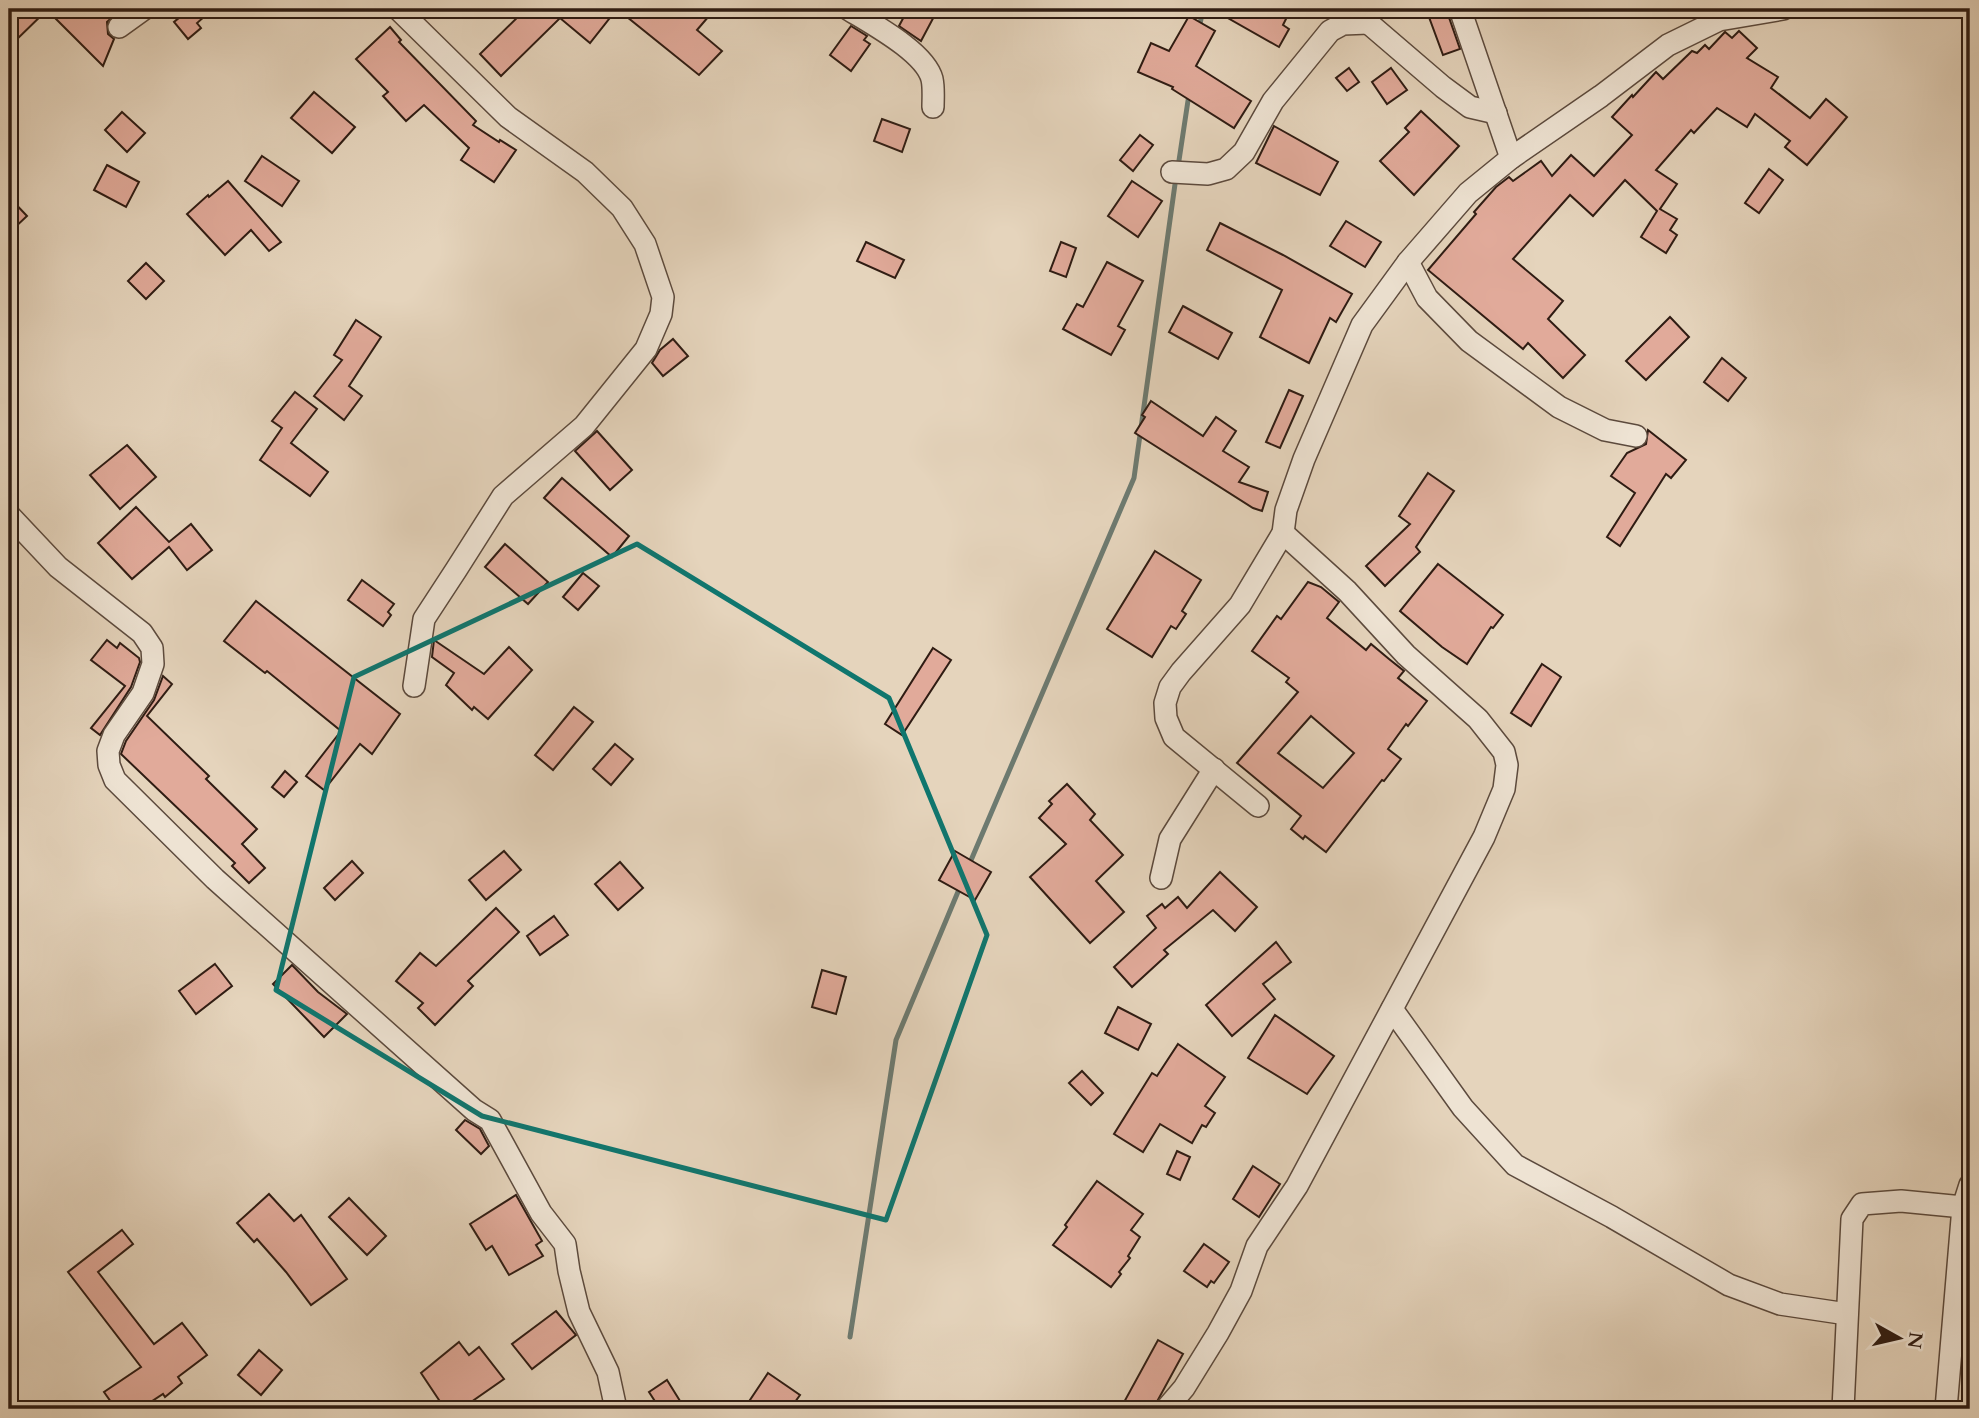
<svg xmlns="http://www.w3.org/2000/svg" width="1979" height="1418" font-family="Cardo,serif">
	<rect width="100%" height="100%" fill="#e5d4bc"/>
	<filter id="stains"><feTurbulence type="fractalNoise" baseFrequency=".00286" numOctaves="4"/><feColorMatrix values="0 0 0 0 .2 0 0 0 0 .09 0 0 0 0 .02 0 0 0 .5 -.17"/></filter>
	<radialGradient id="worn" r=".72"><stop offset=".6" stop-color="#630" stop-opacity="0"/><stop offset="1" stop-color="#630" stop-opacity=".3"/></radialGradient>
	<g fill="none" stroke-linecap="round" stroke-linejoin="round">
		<g stroke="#6d7a70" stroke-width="5">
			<polyline points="1199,29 1203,9"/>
			<polyline points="1178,167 1189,94"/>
			<polyline points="969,865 1134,478 1176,177"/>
			<polyline points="850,1337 896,1040 960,887"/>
		</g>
	</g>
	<g fill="#e1aa9a" stroke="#2f1c13" stroke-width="2" fill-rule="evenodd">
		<polygon points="9,9 122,9 107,22 108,34 114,39 103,66 47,10 9,47"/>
		<polygon points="190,9 213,9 197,23 201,28 188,39 174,22"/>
		<polygon points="526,9 715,9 697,30 722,51 699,75 617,9 590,43 560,18 501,76 480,54"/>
		<polygon points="908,9 938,9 921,41 899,26"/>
		<polygon points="1212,9 1273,9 1287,17 1283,25 1289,29 1279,47"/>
		<polygon points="1426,9 1446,9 1460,49 1443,55"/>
		<polygon points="1189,16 1215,31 1196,66 1251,101 1234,128 1172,89 1173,87 1138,72 1151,43 1169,51"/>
		<polygon points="851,26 867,36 864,40 870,44 851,71 830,55"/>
		<polygon points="390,27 401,40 399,42 476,121 473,125 499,142 500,140 516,150 494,182 461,160 469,148 424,105 406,121 383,96 388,92 356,59"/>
		<polygon points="1739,31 1757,48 1747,58 1778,77 1771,88 1810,118 1826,99 1847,117 1807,165 1785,147 1790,141 1755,114 1747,127 1717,108 1694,133 1691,130 1656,170 1677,184 1660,209 1677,219 1670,230 1677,235 1666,253 1641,237 1657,211 1625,180 1593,216 1570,195 1513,259 1563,301 1548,319 1585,355 1563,378 1528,343 1523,349 1428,270 1476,214 1474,212 1496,187 1509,177 1513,181 1541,161 1552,176 1571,155 1594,176 1632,135 1612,117 1632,95 1633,97 1656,72 1663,79 1692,51 1697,53 1705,45 1709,49 1725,32 1732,38"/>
		<polygon points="1349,68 1359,82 1347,91 1336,78"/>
		<polygon points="1391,68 1407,90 1387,104 1372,82"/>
		<polygon points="314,92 355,127 332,153 291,118"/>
		<polygon points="1421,111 1459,146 1414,195 1380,161 1409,132 1405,128"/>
		<polygon points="122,112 145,133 127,152 105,130"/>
		<polygon points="882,119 910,129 902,152 874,141"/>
		<polygon points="1274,126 1338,162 1320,195 1256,163"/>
		<polygon points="1140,135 1153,145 1133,171 1120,160"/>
		<polygon points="262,156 299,181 282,206 245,181"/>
		<polygon points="107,165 139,182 126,207 94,190"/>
		<polygon points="1769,169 1783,180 1759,213 1745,203"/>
		<polygon points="228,181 281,242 269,251 251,230 225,255 187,214 208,195 209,197"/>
		<polygon points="1132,181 1162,201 1138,237 1108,216"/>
		<polygon points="9,197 27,216 9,233"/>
		<polygon points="1346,221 1381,242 1365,267 1330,246"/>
		<polygon points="1220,223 1283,255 1352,294 1336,322 1330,318 1309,363 1260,337 1282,290 1207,250"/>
		<polygon points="866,242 904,260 895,278 857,261"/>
		<polygon points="1061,242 1076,248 1066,277 1050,271"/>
		<polygon points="1107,262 1143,281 1118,326 1125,330 1111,355 1063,329 1077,304 1083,307"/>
		<polygon points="146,263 164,281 146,299 128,281"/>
		<polygon points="1183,306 1232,333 1218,359 1169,332"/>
		<polygon points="1670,317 1689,337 1646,380 1626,361"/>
		<polygon points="356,320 381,337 349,386 362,396 344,420 314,396 342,360 334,355"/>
		<polygon points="673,339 688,356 663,376 652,363 660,350"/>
		<polygon points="1722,358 1746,378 1728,401 1704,382"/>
		<polygon points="1289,390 1303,396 1280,448 1266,442"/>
		<polygon points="295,392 317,409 291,443 328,472 310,496 260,460 282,428 272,421"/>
		<polygon points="1151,401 1203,436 1216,417 1236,431 1223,451 1249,467 1239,482 1268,492 1262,511 1253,508 1135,433 1145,417 1142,415"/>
		<polygon points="1648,430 1686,460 1671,478 1666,474 1620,546 1607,537 1635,493 1611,476 1627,453 1646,444"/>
		<polygon points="597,431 632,470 610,490 575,451"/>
		<polygon points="127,445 156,477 120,509 90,475"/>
		<polygon points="1428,473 1454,491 1416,547 1420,552 1385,586 1366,566 1410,524 1399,516"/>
		<polygon points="562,478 629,536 612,557 544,498"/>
		<polygon points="136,507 169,542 191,524 212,550 187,570 169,547 132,579 98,543"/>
		<polygon points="505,544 548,582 528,604 485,567"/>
		<polygon points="1155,551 1201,580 1182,611 1186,614 1176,629 1171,626 1152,657 1107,629"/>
		<polygon points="1438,564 1503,615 1493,628 1491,627 1467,664 1442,647 1400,611"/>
		<polygon points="583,573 599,586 578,610 563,597"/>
		<polygon points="362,580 394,604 388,612 391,615 383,626 348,600"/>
		<path d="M1308,582l13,5 18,15 -12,16 39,32 5,-6 18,15 15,12 -6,7 29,23 -19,25 -2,-2 -18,25 13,10 -17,22 -2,-1 -56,72 -21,-16 -2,3 -12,-10 10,-13 -64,-53 61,-71 -12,-10 3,-4 -37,-27 25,-35 4,3zM1311,716l43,37 -31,35 -45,-35z"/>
		<polygon points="256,601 400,714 372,754 360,744 324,790 306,776 341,731 267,671 265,673 224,641"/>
		<polygon points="107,640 117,648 120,643 139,658 140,662 131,687 100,735 91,728 125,686 91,660"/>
		<polygon points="434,640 484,674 509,647 532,670 488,719 474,707 472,710 446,685 454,673 432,657"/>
		<polygon points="933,648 951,660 902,735 885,724"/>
		<polygon points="1542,664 1561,677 1531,726 1511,713"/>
		<polygon points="163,676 172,684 147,716 209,776 206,779 257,829 242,844 265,868 249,883 232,866 235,863 121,754 126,741 154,700"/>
		<polygon points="574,707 593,722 553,770 535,755"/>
		<polygon points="615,744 633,759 611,785 593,769"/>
		<polygon points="285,771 297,782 284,797 272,787"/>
		<polygon points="1067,784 1095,814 1090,820 1123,855 1096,881 1124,912 1090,943 1030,877 1066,844 1039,818 1052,804 1049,801"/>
		<polygon points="504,851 521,870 486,900 469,880"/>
		<polygon points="955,851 991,872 975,900 939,880"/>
		<polygon points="352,861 363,873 335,900 324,888"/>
		<polygon points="620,862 643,888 618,910 595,884"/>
		<polygon points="1220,872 1257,907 1235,931 1213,910 1164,950 1168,954 1132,987 1114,967 1156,928 1147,916 1162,904 1165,908 1178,897 1187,908"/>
		<polygon points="496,908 519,932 468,981 473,986 435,1025 418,1008 423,1003 396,981 420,953 436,966"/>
		<polygon points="554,916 568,935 540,955 527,936"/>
		<polygon points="1276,942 1291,962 1263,984 1275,999 1232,1036 1206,1005"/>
		<polygon points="215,964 232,986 196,1014 179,991"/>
		<polygon points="292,965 318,992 347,1014 324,1037 273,984"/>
		<polygon points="822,970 846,977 836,1014 812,1007"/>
		<polygon points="1118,1007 1151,1024 1138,1050 1105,1033"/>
		<polygon points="1275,1015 1334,1056 1307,1094 1248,1058"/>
		<polygon points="1178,1044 1225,1077 1205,1106 1215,1113 1206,1127 1202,1125 1192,1143 1160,1124 1143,1152 1114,1134 1152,1073 1157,1076"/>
		<polygon points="1082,1071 1103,1093 1091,1105 1069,1083"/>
		<polygon points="465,1120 480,1129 489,1146 481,1154 456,1130"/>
		<polygon points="1177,1151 1190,1157 1180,1180 1167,1174"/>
		<polygon points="1253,1166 1280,1184 1259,1217 1233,1199"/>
		<polygon points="1097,1181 1143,1214 1131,1230 1140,1237 1128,1256 1130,1258 1119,1272 1121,1274 1111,1287 1053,1245 1067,1227 1065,1225"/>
		<polygon points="269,1194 294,1221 301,1215 347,1279 311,1305 286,1272 257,1239 254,1242 237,1223"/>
		<polygon points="516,1195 542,1241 536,1245 543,1256 509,1275 492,1246 486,1250 470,1224"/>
		<polygon points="349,1198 386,1236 367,1255 329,1217"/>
		<polygon points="122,1230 133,1244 98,1272 154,1344 182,1323 207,1355 178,1377 182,1383 165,1397 163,1394 140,1409 116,1409 104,1392 141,1367 68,1272"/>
		<polygon points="1204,1244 1229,1262 1214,1283 1211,1281 1207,1287 1184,1271"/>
		<polygon points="556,1311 576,1335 532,1369 512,1344"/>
		<polygon points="1158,1340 1183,1354 1153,1409 1132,1409 1123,1404"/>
		<polygon points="459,1342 469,1355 479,1347 504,1379 461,1409 445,1409 421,1373"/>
		<polygon points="259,1350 282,1370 261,1395 238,1375"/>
		<polygon points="768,1373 800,1395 790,1409 758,1409 748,1403"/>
		<polygon points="667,1380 685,1409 660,1409 649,1392"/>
	</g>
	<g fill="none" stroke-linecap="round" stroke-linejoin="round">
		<defs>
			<g id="minor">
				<polyline points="398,9 508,117 585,172 622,208 645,244 663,297 661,314 646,349 584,426 503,496 456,570 424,619 414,686"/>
				<path d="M848,9c24,15 77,43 84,70 2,9 1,20 1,28"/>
				<polyline points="1352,9 1443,87 1470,107 1496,113"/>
				<polyline points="1460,9 1511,158"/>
				<polyline points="119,27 144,9"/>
				<polyline points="1172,172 1208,174 1226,169 1244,152 1273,101 1330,31 1343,24 1368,23"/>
				<polyline points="1408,262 1427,298 1469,341 1559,407 1605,430 1636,436"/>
				<polyline points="9,515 58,567 142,633 152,648 153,664 143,693 114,735 108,751 109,765 115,780 215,879 474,1110 490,1120 541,1213 565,1244 569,1271 579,1312 608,1372 616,1409"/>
				<polyline points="1258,806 1174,737 1166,718 1165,703 1170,687 1181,672 1240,605 1283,533 1286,510 1304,459 1362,325 1408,262 1468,193 1511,158 1601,96 1668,45 1719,20 1783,9"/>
				<polyline points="1161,878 1170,839 1214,769"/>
				<polyline points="1392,1009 1463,1108 1515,1165 1612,1217 1729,1285 1780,1304 1847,1314"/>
				<polyline points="1166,1409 1184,1388 1218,1333 1241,1291 1257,1246 1297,1186 1484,837 1504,789 1507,765 1504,752 1478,719 1406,655 1347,591 1283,533"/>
				<polyline points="1843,1409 1852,1219 1862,1204 1901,1201 1963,1207"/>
				<polyline points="1946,1409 1963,1207 1970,1185"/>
			</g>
		</defs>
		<use href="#minor" stroke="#5c4a3d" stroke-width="24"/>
		<use href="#minor" stroke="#eee3d3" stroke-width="21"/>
	</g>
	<path fill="none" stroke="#0f766e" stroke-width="5" stroke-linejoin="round" d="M637,544l252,154 98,237 -101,285 -404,-104 -206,-126 78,-313z"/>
	<rect width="1979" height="1418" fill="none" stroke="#e5d4bc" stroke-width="35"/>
	<rect x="10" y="10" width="1958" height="1397" fill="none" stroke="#2f1c13" stroke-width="3.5"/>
	<rect x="18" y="18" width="1944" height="1383" fill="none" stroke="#2f1c13" stroke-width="2"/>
	<g transform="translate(1899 1338) rotate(98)" stroke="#eee3d3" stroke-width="5" paint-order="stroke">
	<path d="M0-5L12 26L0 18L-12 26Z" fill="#2f1c13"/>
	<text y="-10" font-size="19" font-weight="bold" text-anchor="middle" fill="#2f1c13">N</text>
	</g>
	<rect width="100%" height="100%" filter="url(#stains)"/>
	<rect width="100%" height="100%" fill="url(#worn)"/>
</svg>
